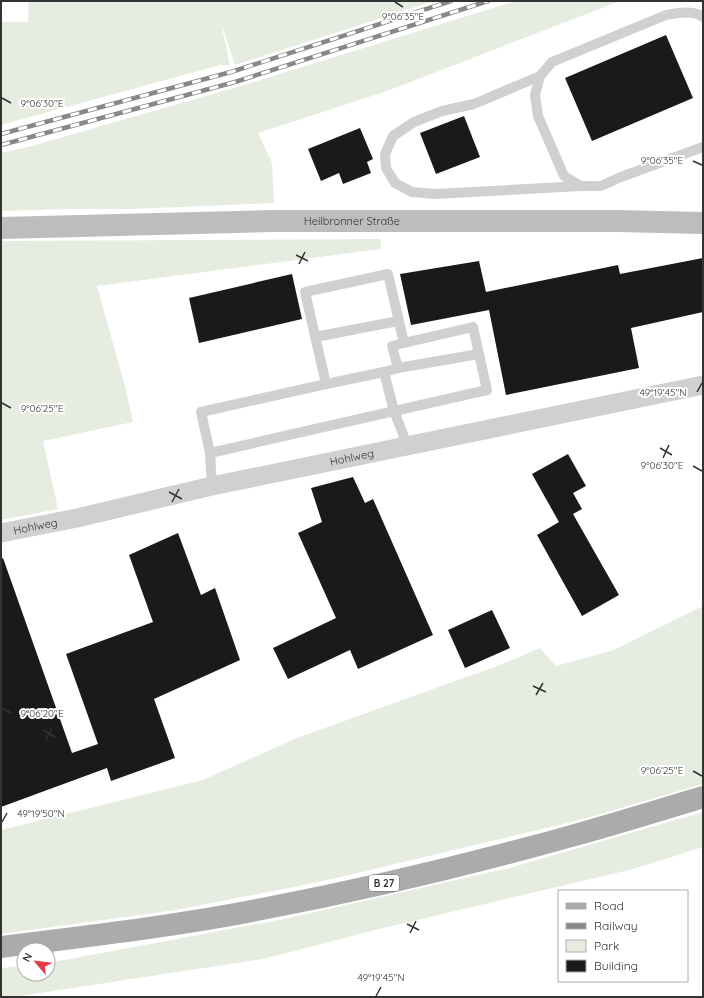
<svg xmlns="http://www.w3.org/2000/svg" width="704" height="998" font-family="Quicksand,sans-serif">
	<rect width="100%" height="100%" fill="#fff"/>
	<g fill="#e6ecdf">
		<polygon points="29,1 434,1 235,65 221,23 230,65 220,65 1,125 1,22 28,22"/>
		<polygon points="516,1 620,1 387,91 258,133 272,163 274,203 132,209 67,209 1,211 1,153 32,146 251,83"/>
		<polygon points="381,239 381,249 97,286 126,390 133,422 43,441 58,509 1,520 1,241"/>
		<polygon points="703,606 703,784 580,820 319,882 176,910 1,934 1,830 203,780 297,738 497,666 540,648 556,666 614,650"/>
		<polygon points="703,812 703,847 633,869 379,929 263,959 14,997 1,997 1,968 24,966 24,974 48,974 48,963 284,919 513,867"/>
	</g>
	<g fill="#1a1a1a">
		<polygon points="666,35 693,98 592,141 565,78"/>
		<polygon points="464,116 480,157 436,174 420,133"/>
		<polygon points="360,128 373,159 367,162 371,173 343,184 339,173 321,181 308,149"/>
		<polygon points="703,258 703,312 631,328 639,368 506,395 489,310 411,325 400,274 479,261 486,292 618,265 620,274"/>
		<polygon points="292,274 302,319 199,343 189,298"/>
		<polygon points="568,454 586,486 573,493 582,509 573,514 619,595 582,616 537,535 559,522 532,474"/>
		<polygon points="353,477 365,503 373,499 433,635 358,669 350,650 288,679 273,648 336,618 298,533 322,522 311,488"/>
		<polygon points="178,533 201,595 215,588 240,660 154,699 175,758 111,781 107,768 1,807 1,559 3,558 72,753 98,744 66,654 153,622 129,555"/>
		<polygon points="492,610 510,648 465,668 448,630"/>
	</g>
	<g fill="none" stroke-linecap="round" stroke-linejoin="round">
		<g stroke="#d0d0d0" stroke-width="10">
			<polyline points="540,76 535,95 538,116 564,176 581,186 601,186 621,177 703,147"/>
			<path d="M581,186l-146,8 -23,-2 -17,-9 -9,-15 -1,-14 8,-18 21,-14 28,-11 32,-7 66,-28 12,-14 114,-47c12,-2 27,-5 37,2"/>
			<polygon points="388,274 404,343 473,327 487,390 210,453 201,412 326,384 305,292"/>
			<polyline points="315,337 398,321"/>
			<polyline points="398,368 479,354"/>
			<polyline points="384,372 398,368 392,346 404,343"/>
			<polyline points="326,384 384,372 394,411 403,434 406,446"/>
			<polyline points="210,453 212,486"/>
		</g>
		<path stroke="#d0d0d0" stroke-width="19" id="s1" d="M1,533l76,-15 135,-32 491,-101"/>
		<path stroke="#bdbdbd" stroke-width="22" id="s2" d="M1,228l273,-7h343l86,2"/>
		<path stroke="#ababab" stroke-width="22" d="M1,947c87,-11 175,-21 261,-38 105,-20 210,-45 313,-74 43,-12 85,-25 128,-38"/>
		<defs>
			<g id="rail">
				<polyline points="1,134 231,72 451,1"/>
				<polyline points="1,145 235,82 488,1"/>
			</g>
		</defs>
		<use href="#rail" stroke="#888" stroke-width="4.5"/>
		<use href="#rail" stroke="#fff" stroke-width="3" stroke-dasharray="9" stroke-linecap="butt"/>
	</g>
	<path fill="none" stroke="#333" stroke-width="1.5" d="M395,2l8,5M2,98l9,5M693,161l9,4M296,255l12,6M299,264l6,-12M697,392l5,-9M2,403l9,5M660,448l12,7M663,458l6,-13M693,466l9,5M169,492l13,7M172,502l7,-13M533,686l13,6M536,695l7,-12M2,708l9,5M43,730l12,7M46,740l6,-13M693,771l9,5M2,822l5,-9M407,924l12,6M410,933l6,-12M376,996l5,-9"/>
	<g text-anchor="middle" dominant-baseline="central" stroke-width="4" stroke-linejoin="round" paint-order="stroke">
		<rect fill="#fff" stroke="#707070" stroke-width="1" x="369" y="875" width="30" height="16" rx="3"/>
		<g font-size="10" font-weight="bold" fill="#333">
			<text x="384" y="883">B 27</text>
		</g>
		<g font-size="11" fill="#333" stroke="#fff">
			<text stroke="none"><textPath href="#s2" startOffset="351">Heilbronner Straße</textPath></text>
			<text stroke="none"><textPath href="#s1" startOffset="359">Hohlweg</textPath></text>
			<text stroke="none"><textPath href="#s1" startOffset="35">Hohlweg</textPath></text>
		</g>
	</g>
	<g font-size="10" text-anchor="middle" fill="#333" stroke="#fff" stroke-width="4" stroke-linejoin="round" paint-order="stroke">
		<text x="403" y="20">9°06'35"E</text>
		<text x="42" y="107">9°06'30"E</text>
		<text x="662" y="164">9°06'35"E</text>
		<text x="663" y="396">49°19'45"N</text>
		<text x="42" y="412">9°06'25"E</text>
		<text x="662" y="469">9°06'30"E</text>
		<text x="42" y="717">9°06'20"E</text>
		<text x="662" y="774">9°06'25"E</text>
		<text x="41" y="817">49°19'50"N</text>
		<text x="381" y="981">49°19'45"N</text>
	</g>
	<rect width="704" height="998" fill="none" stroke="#333333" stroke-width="4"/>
	<rect x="558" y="890" width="130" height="92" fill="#ffffff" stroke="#adadad"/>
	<rect x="566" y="903" width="20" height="6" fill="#ababab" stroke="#adadad"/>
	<text x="594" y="910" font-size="12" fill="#333333">Road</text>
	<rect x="566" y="923" width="20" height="6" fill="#888888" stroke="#adadad"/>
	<text x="594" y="930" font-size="12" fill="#333333">Railway</text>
	<rect x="566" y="940" width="20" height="12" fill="#e6ecdf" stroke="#adadad"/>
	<text x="594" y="950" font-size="12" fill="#333333">Park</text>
	<rect x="566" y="960" width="20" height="12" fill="#1a1a1a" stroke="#adadad"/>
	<text x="594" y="970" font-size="12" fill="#333333">Building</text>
	<g transform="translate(36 962) rotate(298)"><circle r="19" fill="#ffffff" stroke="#adadad"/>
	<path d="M0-3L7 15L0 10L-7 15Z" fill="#e63946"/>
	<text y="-6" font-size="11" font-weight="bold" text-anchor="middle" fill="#333333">N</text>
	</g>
</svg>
